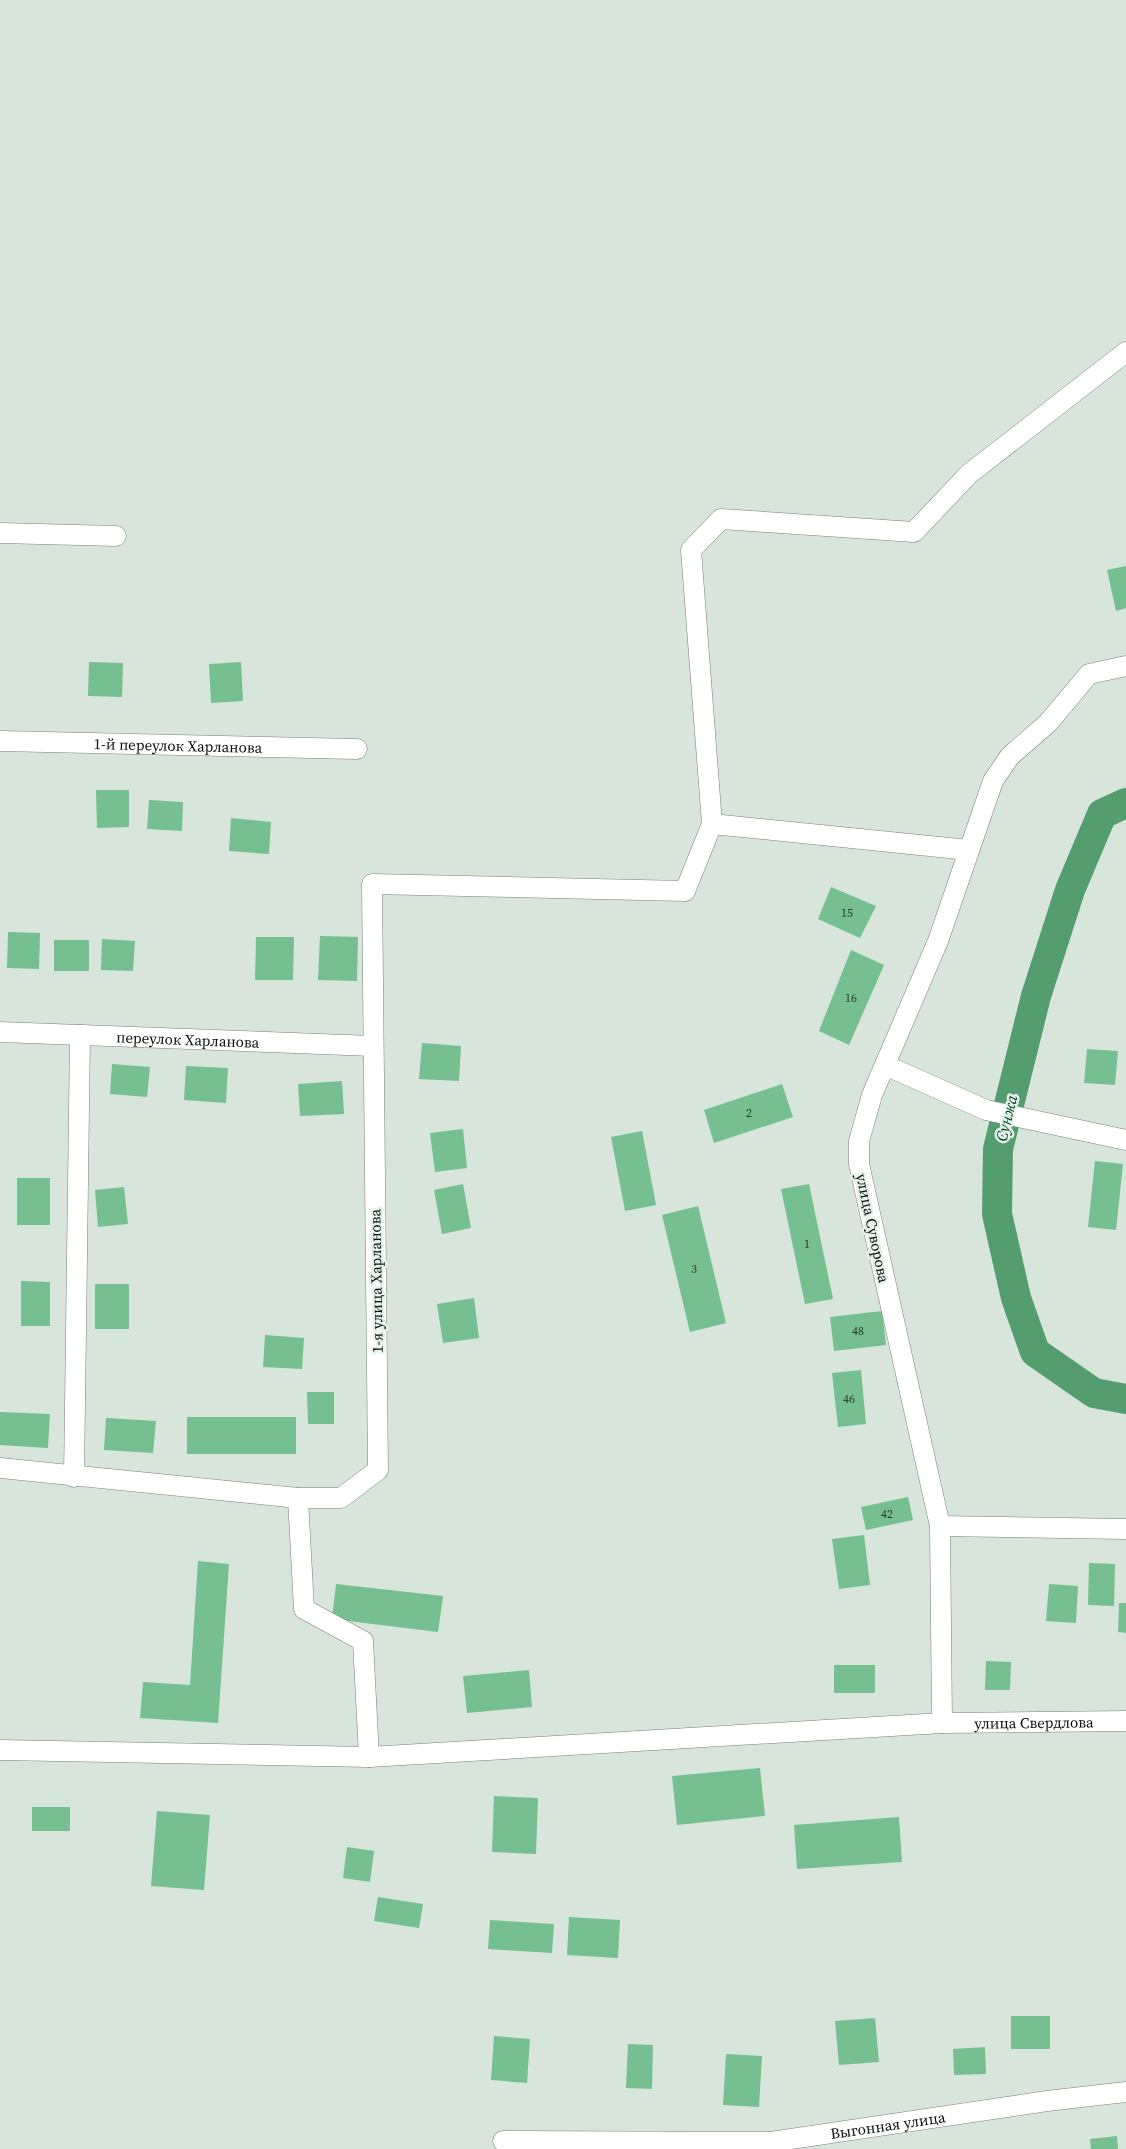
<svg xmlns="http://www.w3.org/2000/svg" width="1126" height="2149" font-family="'Source Serif 4',serif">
	<rect width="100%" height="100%" fill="#d8e5db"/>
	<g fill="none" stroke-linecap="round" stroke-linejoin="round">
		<polyline stroke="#549d6f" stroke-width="30" points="1126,803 1102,814 1070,890 1036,996 998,1149 997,1214 1016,1298 1035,1352 1094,1393 1126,1399"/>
	</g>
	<g fill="#76bf90">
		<polygon points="1126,566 1126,608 1116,611 1107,570"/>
		<polygon points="89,662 123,663 122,697 88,696"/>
		<polygon points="241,662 243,701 211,703 209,664"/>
		<polygon points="96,790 129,790 129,827 97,828"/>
		<polygon points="149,800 183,802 182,831 147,829"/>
		<polygon points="231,818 271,822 269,854 229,851"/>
		<polygon points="831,887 876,906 860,938 818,919"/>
		<polygon points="8,932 40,933 39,969 7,968"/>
		<polygon points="320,936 358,937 357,981 318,980"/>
		<polygon points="256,937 294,937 293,980 255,980"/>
		<polygon points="102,939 135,941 133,971 101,970"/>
		<rect x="54" y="940" width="35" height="31"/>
		<polygon points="851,950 884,965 849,1045 819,1031"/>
		<polygon points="422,1043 461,1046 459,1081 419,1079"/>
		<polygon points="1087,1049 1118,1051 1115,1085 1084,1083"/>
		<polygon points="112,1064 150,1067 147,1097 110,1094"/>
		<polygon points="186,1066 228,1068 226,1103 184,1100"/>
		<polygon points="342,1081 344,1114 300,1116 298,1084"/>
		<polygon points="782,1084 793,1117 714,1143 704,1110"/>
		<polygon points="463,1129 467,1168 435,1172 430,1133"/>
		<polygon points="642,1131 656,1205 625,1211 611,1137"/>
		<polygon points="1095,1161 1123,1164 1116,1230 1088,1227"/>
		<rect x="17" y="1178" width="33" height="47"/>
		<polygon points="463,1184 471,1228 442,1234 434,1190"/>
		<polygon points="809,1184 833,1299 805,1304 781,1189"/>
		<polygon points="124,1187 128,1224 98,1227 95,1190"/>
		<polygon points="698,1206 726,1323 690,1332 662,1215"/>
		<polygon points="21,1281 50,1282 50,1326 21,1326"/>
		<rect x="95" y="1284" width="34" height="45"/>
		<polygon points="474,1298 479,1338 443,1343 437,1304"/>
		<polygon points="882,1311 886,1345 834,1351 830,1317"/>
		<polygon points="265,1335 304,1338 302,1369 263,1367"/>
		<polygon points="861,1370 866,1424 838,1427 832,1373"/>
		<polygon points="307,1392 334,1392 334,1424 308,1424"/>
		<polygon points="0,1412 50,1414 48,1448 0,1445"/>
		<rect x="187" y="1417" width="109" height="37"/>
		<polygon points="106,1418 156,1421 153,1453 104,1450"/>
		<polygon points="908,1497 913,1520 866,1530 861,1507"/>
		<polygon points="864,1535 870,1585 839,1589 832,1539"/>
		<polygon points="198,1561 229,1564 218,1723 140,1718 143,1682 190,1685"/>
		<polygon points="1089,1563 1115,1564 1114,1606 1088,1605"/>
		<polygon points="336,1584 443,1596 438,1632 332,1619"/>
		<polygon points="1049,1584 1078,1586 1076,1623 1046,1621"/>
		<polygon points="1119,1603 1126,1603 1126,1633 1118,1632"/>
		<polygon points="986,1661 1011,1662 1010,1690 985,1690"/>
		<rect x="834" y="1665" width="41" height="28"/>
		<polygon points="529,1670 532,1707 467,1713 463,1676"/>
		<polygon points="760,1768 765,1816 677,1825 672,1776"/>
		<polygon points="494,1796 538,1798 536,1854 492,1852"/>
		<rect x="32" y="1807" width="38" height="24"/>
		<polygon points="157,1811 210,1815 204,1890 151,1886"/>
		<polygon points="899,1817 902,1862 797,1869 794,1825"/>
		<polygon points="347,1847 374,1851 370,1882 343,1878"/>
		<polygon points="378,1897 423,1904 419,1928 374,1921"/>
		<polygon points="569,1917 620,1920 618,1958 567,1955"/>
		<polygon points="490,1920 554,1924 552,1953 488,1949"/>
		<rect x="1011" y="2016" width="39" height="33"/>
		<polygon points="875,2018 879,2062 839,2065 835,2021"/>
		<polygon points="494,2036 530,2039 527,2083 491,2080"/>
		<polygon points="628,2044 653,2045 652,2089 626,2088"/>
		<polygon points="985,2047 986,2074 954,2075 953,2049"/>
		<polygon points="726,2054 762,2056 759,2107 723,2105"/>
		<polygon points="1117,2136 1118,2149 1091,2149 1090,2139"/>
	</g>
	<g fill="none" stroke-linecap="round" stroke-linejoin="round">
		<defs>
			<g id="minor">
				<polyline points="0,533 116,536"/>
				<path id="s1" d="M0,741l357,8"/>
				<polyline points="712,824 969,850"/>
				<path id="s2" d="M0,1032l373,14"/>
				<polyline points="885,1065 986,1110 1126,1140"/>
				<polyline points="0,1468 298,1498 341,1498 378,1470 372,884 685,891 712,824 691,550 721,519 914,532 969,474 1126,352"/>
				<polyline points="74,1477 80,1035"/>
				<polyline points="298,1498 304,1609 363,1641 369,1757"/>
				<polyline points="940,1526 1126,1529"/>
				<polyline points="942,1723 940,1526 859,1164 859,1141 872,1095 938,941 993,781 1010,756 1048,723 1089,674 1126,666"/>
				<path id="s3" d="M0,1750l369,7 573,-34 184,-2"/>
				<path id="s4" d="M503,2141l268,1 276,-41 79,-9"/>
			</g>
		</defs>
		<use href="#minor" stroke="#758078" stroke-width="21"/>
		<use href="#minor" stroke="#fff" stroke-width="20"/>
	</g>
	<g text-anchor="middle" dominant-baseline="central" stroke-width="5" stroke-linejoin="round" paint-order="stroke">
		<g font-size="12" fill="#263b2d">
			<text x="847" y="913">15</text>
			<text x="851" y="998">16</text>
			<text x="749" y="1113">2</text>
			<text x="807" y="1244">1</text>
			<text x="694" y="1269">3</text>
			<text x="858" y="1331">48</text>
			<text x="849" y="1399">46</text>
			<text x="887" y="1514">42</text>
		</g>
		<g font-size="15" fill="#0b0f0c" stroke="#e5f2e9">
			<text stroke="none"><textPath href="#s1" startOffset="178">1-й переулок Харланова</textPath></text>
			<text stroke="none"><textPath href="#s2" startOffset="188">переулок Харланова</textPath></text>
			<text transform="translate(873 1228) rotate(78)">улица Суворова</text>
			<text transform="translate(376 1281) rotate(-91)">1-я улица Харланова</text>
			<text stroke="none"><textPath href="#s3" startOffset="1035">улица Свердлова</textPath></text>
			<text stroke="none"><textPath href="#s4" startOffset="386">Выгонная улица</textPath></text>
		</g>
		<g font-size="16" font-style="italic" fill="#003c1e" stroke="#e5f2e9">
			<text transform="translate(1006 1118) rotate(-76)">Сунжа</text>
		</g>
	</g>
</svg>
